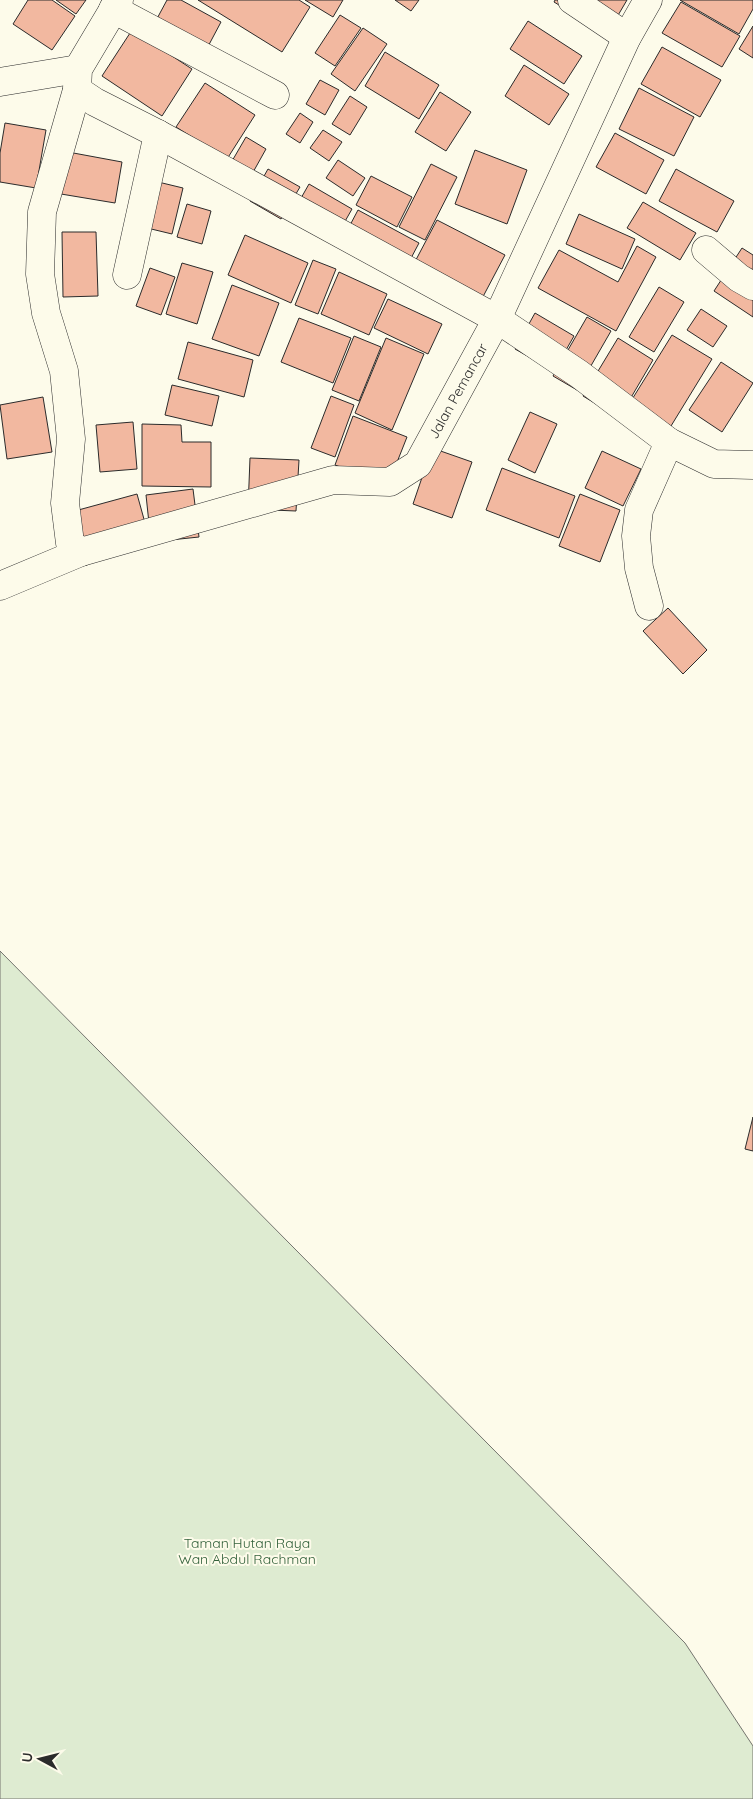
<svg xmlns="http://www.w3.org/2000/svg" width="753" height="1799" font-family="Quicksand,sans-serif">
	<rect width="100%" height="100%" fill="#fdfbea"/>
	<polygon fill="#deebd1" stroke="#74746e" points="0,951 685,1643 753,1746 753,1799 0,1799"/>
	<g fill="#f2b8a0" stroke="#2b2b2b">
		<polygon points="28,0 52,0 75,16 52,50 13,24"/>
		<polygon points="56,0 86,0 76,14"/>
		<polygon points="167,0 181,0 221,22 204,54 153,26"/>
		<polygon points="198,0 299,0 310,7 282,52"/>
		<polygon points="305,0 343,0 333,17"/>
		<polygon points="395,0 419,0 411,11"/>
		<polygon points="555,0 627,0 607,34 554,2"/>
		<polygon points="680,0 753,0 753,9 739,34"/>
		<polygon points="681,2 740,36 722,67 662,33"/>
		<polygon points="340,15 361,28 335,66 315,53"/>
		<polygon points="528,21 582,56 564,84 510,49"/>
		<polygon points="753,26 753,58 739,49"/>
		<polygon points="363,28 387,44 355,91 331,74"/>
		<polygon points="132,30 192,69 162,116 102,76"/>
		<polygon points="662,47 721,80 700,117 641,84"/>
		<polygon points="385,52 439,85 419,119 365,86"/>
		<polygon points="524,65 569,94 549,125 505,96"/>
		<polygon points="320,80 339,90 325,115 306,104"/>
		<polygon points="205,83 255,115 227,159 176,127"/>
		<polygon points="639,88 694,117 674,156 619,129"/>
		<polygon points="440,92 471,112 446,151 415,132"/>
		<polygon points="350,96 367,107 350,135 332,124"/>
		<polygon points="300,113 313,122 300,143 286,134"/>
		<polygon points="5,123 46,130 36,188 0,182 0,153"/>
		<polygon points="323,130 342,142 329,161 310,148"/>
		<polygon points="615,133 664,160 646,194 596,167"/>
		<polygon points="246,137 266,149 242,192 221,180"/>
		<polygon points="475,150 527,170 507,224 455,204"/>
		<polygon points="68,152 122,162 115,203 61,194"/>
		<polygon points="338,160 365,178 353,196 326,178"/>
		<polygon points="431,164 457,177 425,240 399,227"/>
		<polygon points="268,169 300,187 281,219 250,201"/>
		<polygon points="676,169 734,201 717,232 659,201"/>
		<polygon points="371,176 412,197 397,227 356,205"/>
		<polygon points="154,181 183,188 172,234 143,227"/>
		<polygon points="309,184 352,209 335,239 292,214"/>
		<polygon points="643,202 696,233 680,260 627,228"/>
		<polygon points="187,204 211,211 202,244 177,237"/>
		<polygon points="358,210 419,243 400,279 339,246"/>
		<polygon points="579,214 635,239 622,269 566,244"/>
		<polygon points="437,220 505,255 477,308 409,273"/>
		<polygon points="62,232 96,232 98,296 63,297"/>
		<polygon points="245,235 308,263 291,303 228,275"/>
		<polygon points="637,246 656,257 616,331 538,288 559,250 618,282"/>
		<polygon points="742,248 753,255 753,317 714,291"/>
		<polygon points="313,260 336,269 318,314 295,305"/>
		<polygon points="182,263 213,272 197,324 166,314"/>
		<polygon points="150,268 175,277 161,315 136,306"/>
		<polygon points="339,272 387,294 369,335 321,314"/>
		<polygon points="232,285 279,303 259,356 212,339"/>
		<polygon points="659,287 684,302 654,352 629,337"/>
		<polygon points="388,299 442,324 428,354 374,328"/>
		<polygon points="701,309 727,326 713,347 687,330"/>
		<polygon points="535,313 574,336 554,371 515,349"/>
		<polygon points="587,317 611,331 577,390 553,376"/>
		<polygon points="299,318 351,338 333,383 281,362"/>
		<polygon points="672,335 712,359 671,426 631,401"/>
		<polygon points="354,336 381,347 359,401 332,390"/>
		<polygon points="386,338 424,354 392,430 355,413"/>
		<polygon points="618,338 653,360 619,418 583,396"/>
		<polygon points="188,342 253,360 244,397 178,379"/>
		<polygon points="721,362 753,383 722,432 689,410"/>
		<polygon points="172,385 219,396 212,426 165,415"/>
		<polygon points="331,396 354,405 335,457 311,448"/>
		<polygon points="43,397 52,452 7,459 0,405"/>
		<polygon points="530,412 557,424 535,473 508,460"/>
		<polygon points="353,416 407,437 388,485 335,465"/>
		<polygon points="133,422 137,469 100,472 96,425"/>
		<polygon points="142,424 181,425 182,442 211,442 211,487 142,486"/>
		<polygon points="432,448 472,462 452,518 413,504"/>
		<polygon points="602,451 641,469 623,506 585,488"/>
		<polygon points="250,458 299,460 296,511 248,509"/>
		<polygon points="502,468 575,496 559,538 486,510"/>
		<polygon points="193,489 199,537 151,542 146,495"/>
		<polygon points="137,494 147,530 81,549 71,512"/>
		<polygon points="580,494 620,510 600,562 559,546"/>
		<polygon points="668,608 707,650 683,674 643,631"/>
		<polygon points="753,1117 753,1151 745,1149"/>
	</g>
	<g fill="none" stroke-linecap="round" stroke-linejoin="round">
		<defs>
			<g id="minor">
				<polyline points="572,0 627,37"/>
				<polyline points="113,9 275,95"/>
				<polyline points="0,82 78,69"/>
				<polyline points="77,90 95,102 158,134 497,319 579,374 669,442 714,464 753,465"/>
				<polyline points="706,250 739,278 753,286"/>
				<polyline points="127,275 158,134"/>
				<polyline points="81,552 70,543 65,503 71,439 64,371 46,313 40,274 42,212 77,90 78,69 119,0"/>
				<polyline points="0,586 81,552 333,480 390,482 418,464 497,319 627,37 648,0"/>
				<polyline points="649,606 639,568 636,536 639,510 669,442"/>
			</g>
		</defs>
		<use href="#minor" stroke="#2b2b2b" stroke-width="29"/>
		<use href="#minor" stroke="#fdfbea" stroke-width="28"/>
	</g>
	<g text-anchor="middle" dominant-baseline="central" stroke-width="4" stroke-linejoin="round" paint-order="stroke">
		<g font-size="14" fill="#2b2b2b" stroke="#fdfbea">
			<text transform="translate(458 391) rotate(-61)">Jalan Pemancar</text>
		</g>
		<g font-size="14" fill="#34623c" stroke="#fdfbea">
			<text x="247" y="1543">Taman Hutan Raya<tspan x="247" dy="16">Wan Abdul Rachman</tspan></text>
		</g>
	</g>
	<g transform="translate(40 1759) rotate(277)" stroke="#fdfbea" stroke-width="4" paint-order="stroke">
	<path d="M0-4L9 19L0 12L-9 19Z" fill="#2b2b2b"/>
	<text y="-8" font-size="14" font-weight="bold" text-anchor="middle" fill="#2b2b2b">U</text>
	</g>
</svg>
